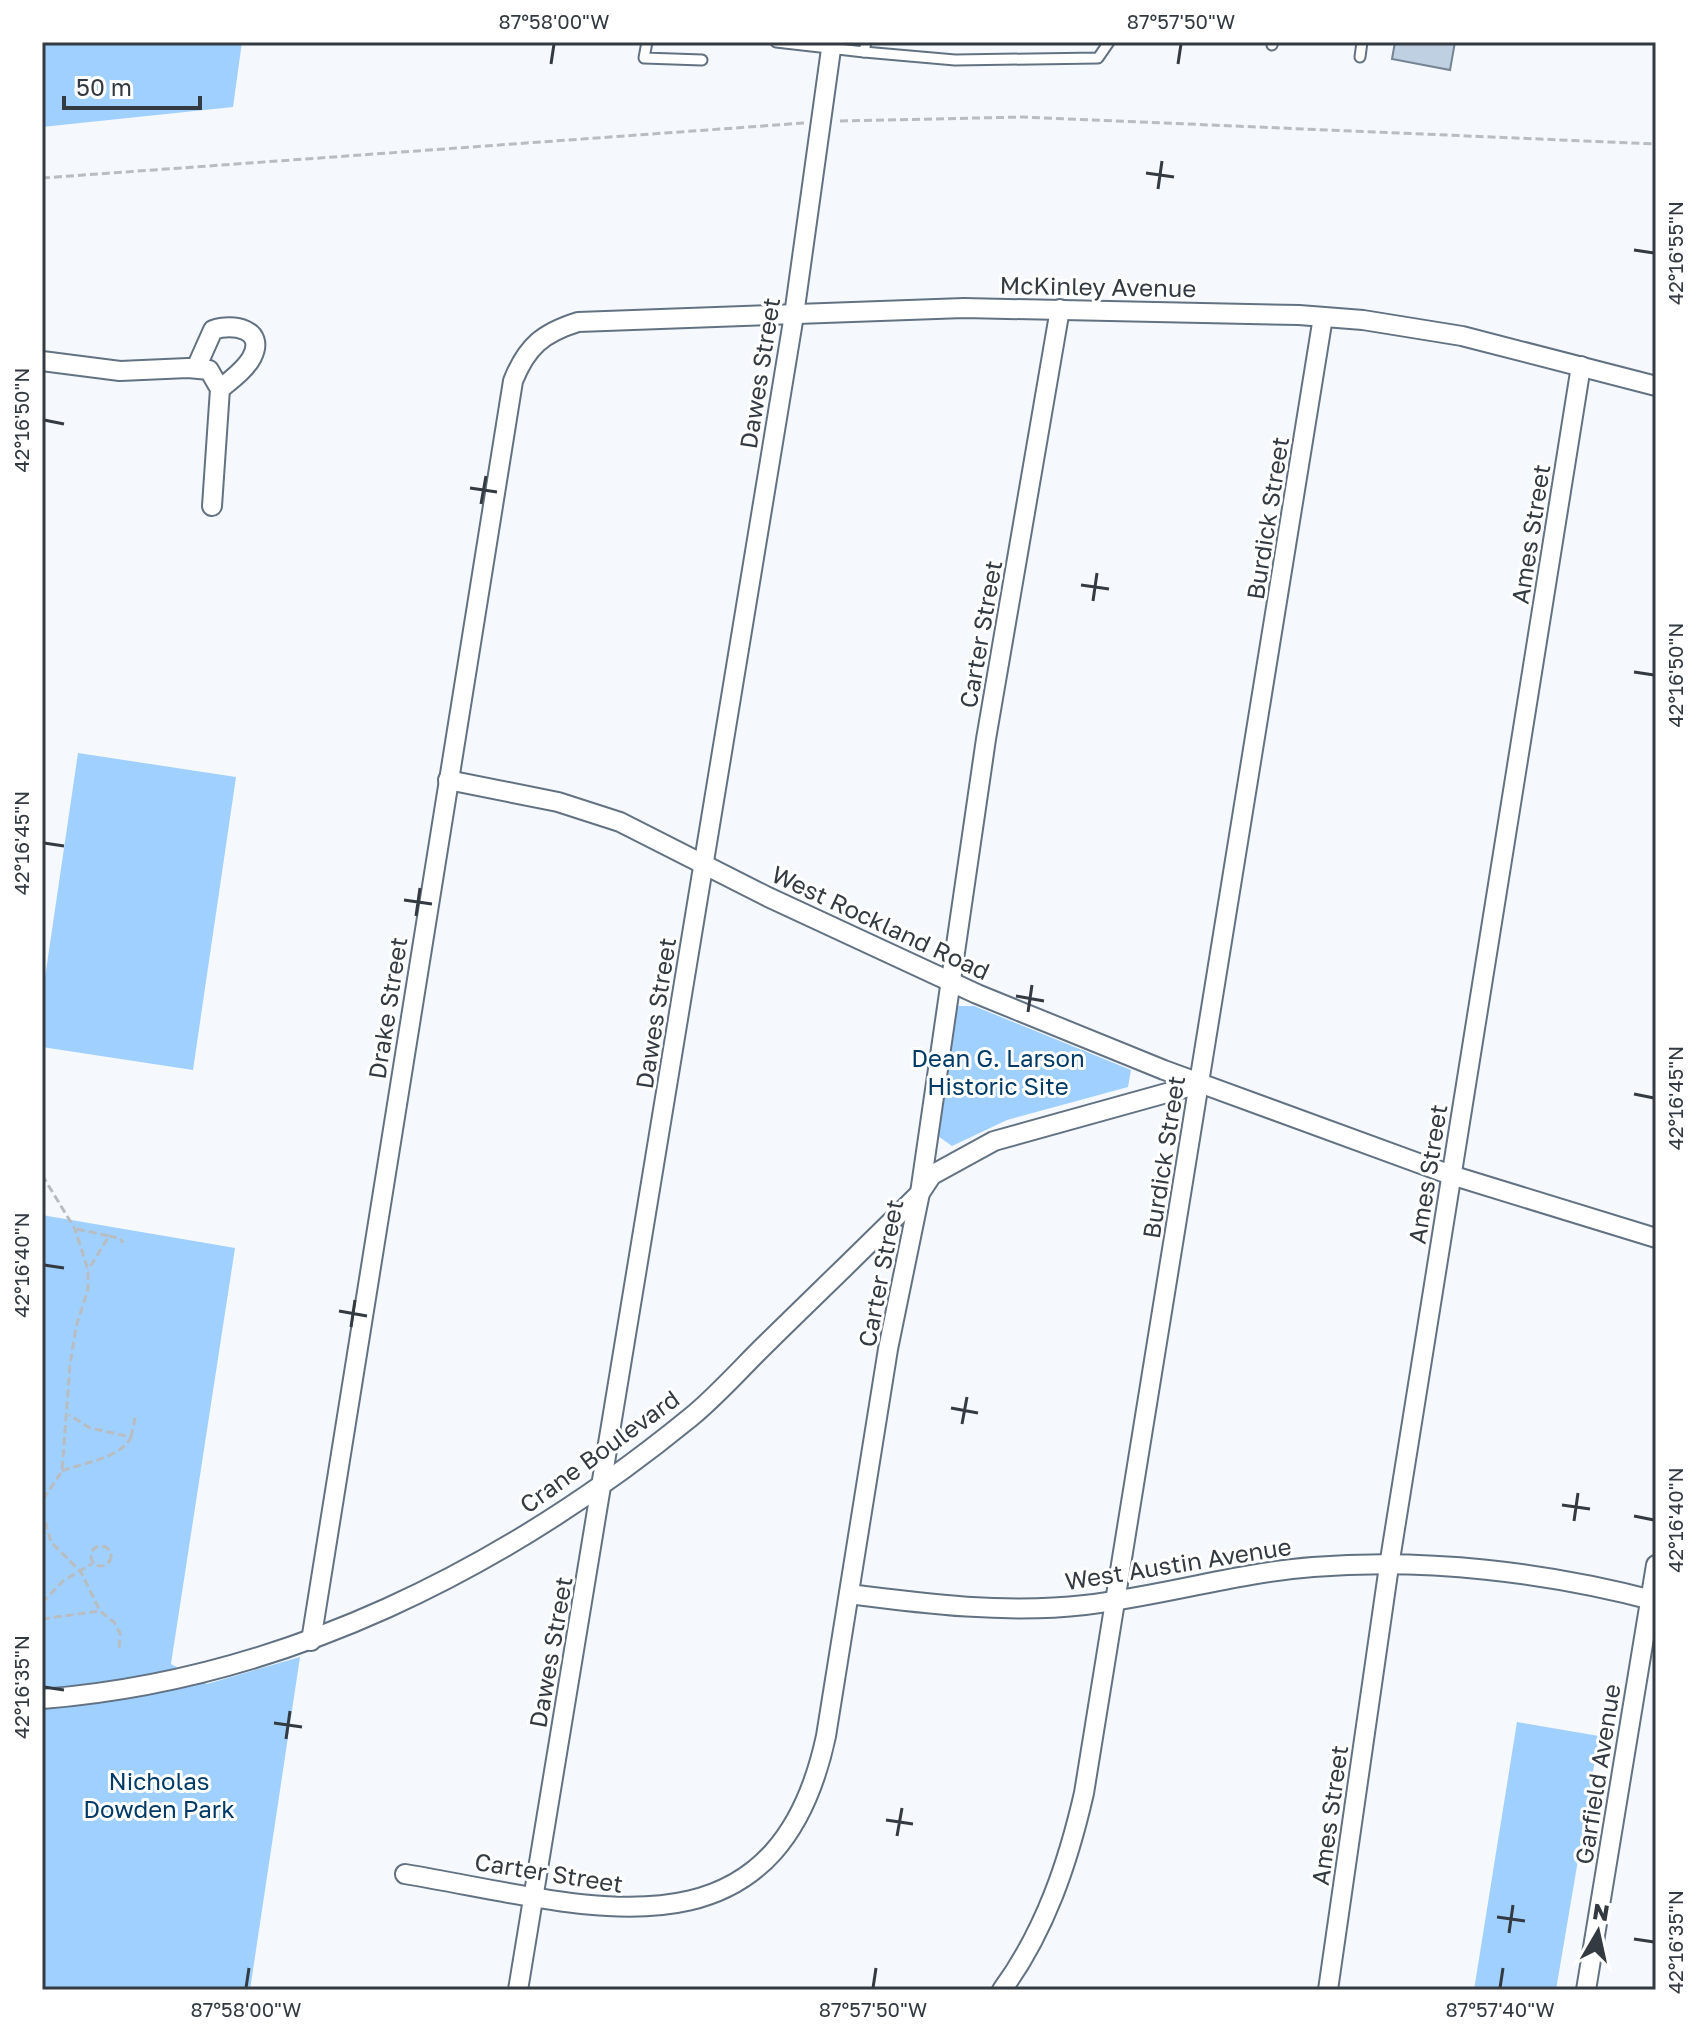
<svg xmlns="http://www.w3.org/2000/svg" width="1698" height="2032" font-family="'Golos Text',sans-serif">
	<rect width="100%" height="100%" fill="#f5f8fc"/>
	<g fill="#a0d0ff">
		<polygon points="42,42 242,42 233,107 42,127"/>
		<polygon points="78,753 236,777 193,1070 42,1047 42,998"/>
		<polygon points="957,1006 974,1006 1131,1070 1128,1087 1007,1120 952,1146 938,1136"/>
		<polygon points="42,1215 235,1248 171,1664 207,1684 300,1657 250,1990 42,1990"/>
		<polygon points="1517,1722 1599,1736 1556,1990 1474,1990"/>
	</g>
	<polygon fill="#bed0e2" stroke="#748495" stroke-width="2" points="1395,42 1455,42 1450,70 1392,59"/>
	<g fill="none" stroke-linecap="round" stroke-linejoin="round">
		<defs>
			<g id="service">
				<polyline points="647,42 644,58 702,60"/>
				<polyline points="776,42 864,52"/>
				<polyline points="866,42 864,52 955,60 1098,58 1109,42"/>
				<polyline points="1272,45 1273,42"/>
				<polyline points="1360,57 1362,42"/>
			</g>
			<g id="minor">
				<polyline points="42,361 120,371 188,368 209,370 220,389 212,506"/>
				<path d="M196,368l17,-38c20,-7 53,-1 39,27 -6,12 -21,23 -32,32"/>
				<polyline points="448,780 558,802 620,822 768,897 977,994 1164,1070 1451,1175 1656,1238"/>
				<path d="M849,1594c77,10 158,20 236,11 77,-9 151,-32 228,-38 114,-9 233,5 343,34"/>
				<path d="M311,1641l202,-1260c14,-35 30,-48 65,-59l386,-14 335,7 64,5 99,16 194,50"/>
				<path d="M42,1699c242,-19 463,-130 649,-282 28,-23 52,-51 78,-76 50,-49 101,-98 151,-148l12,-18 62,-34 205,-57"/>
				<path d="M405,1874c176,29 370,100 421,-138l62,-387 32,-156 66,-454 74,-430"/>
				<polyline points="518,1990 794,315 832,42"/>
				<path d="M1002,1990c43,-59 66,-127 82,-197l239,-1476"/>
				<polyline points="1328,1990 1389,1566 1581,366"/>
				<polyline points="1586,1990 1656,1565"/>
			</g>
		</defs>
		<use href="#service" stroke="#627282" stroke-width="13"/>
		<use href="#minor" stroke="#627282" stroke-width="22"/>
		<g stroke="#b8bdc2" stroke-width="3" stroke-dasharray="8 4" stroke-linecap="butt">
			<polyline points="840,121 1023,117 1656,144"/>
			<polyline points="42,178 804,123"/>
			<polyline points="42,1175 75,1229 88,1270 88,1289 76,1327 70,1365 62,1471 42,1501"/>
			<polyline points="77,1229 109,1236 88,1270"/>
			<polyline points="109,1236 120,1238 123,1243"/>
			<polyline points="131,1437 136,1414"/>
			<path d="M62,1471c22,-9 58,-12 69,-34l-41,-9 -21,-13"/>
			<polyline points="42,1510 51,1542 81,1572 100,1611 114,1622 120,1633 119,1649"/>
			<circle cx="101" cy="1556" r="10"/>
			<polyline points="42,1603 63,1581 93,1563"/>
			<polyline points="42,1619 100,1611"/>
		</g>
		<use href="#service" stroke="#fff" stroke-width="9"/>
		<use href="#minor" stroke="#fff" stroke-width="18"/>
	</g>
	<path fill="none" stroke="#333a41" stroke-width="3" d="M551,64l3,-20M1178,64l3,-20M1146,173l28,4M1158,189l4,-28M1634,250l20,3M44,420l20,4M470,488l27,4M481,504l5,-28M1081,585l28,4M1093,601l4,-28M1634,672l20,3M44,843l20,3M404,900l28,4M416,916l4,-28M1016,996l28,5M1028,1012l4,-27M1634,1094l20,4M44,1265l20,3M339,1311l28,5M351,1327l4,-27M951,1408l27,5M962,1424l5,-27M1562,1505l28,4M1634,1516l20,4M1574,1521l4,-28M44,1687l20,3M274,1723l28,4M286,1739l4,-28M886,1820l27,4M897,1836l5,-28M1497,1917l28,4M1509,1933l4,-28M1634,1939l20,3M246,1988l3,-20M873,1988l3,-20M1500,1988l3,-20"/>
	<g text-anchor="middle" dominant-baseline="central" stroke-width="6" stroke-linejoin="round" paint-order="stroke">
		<g font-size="24" fill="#333a41" stroke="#fff">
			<text transform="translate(1098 286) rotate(1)">McKinley Avenue</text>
			<text transform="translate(759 373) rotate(-81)">Dawes Street</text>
			<text transform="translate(1267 518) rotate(-81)">Burdick Street</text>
			<text transform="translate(1530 534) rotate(-81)">Ames Street</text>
			<text transform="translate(980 634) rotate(-80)">Carter Street</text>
			<text transform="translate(881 922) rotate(25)">West Rockland Road</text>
			<text transform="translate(387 1008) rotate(-81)">Drake Street</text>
			<text transform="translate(655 1013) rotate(-81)">Dawes Street</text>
			<text transform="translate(1163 1157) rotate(-81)">Burdick Street</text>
			<text transform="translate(1427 1174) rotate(-81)">Ames Street</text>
			<text transform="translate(880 1273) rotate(-79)">Carter Street</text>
			<text transform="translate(599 1451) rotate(-36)">Crane Boulevard</text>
			<text transform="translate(1178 1563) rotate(-9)">West Austin Avenue</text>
			<text transform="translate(550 1652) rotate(-80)">Dawes Street</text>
			<text transform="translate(1597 1774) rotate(-81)">Garfield Avenue</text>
			<text transform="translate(1329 1815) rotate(-82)">Ames Street</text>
			<text transform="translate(549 1872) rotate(9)">Carter Street</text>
		</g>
		<g font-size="24" fill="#003b67" stroke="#fff">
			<text x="998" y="1057">Dean G. Larson<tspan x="998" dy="28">Historic Site</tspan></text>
			<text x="159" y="1780">Nicholas<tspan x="159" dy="28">Dowden Park</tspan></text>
		</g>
	</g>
	<rect width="1698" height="2032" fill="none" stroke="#ffffff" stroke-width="88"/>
	<g transform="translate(1598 1932) rotate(9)" stroke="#ffffff" stroke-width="6" paint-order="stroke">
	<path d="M0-6L14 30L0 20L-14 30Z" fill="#333a41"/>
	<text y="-12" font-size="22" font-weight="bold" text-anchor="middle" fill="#333a41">N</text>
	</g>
	<path d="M64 96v12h136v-12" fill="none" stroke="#333a41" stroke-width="4"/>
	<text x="76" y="96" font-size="24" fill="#333a41" stroke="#ffffff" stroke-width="6" paint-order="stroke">50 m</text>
	<rect x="44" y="44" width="1610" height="1944" fill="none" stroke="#333a41" stroke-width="3"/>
	<g font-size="20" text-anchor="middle" fill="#333a41">
		<text x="554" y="29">87°58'00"W</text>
		<text x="1181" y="29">87°57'50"W</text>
		<text transform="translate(1676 253) rotate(-90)" y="7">42°16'55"N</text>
		<text transform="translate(22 420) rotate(-90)" y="7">42°16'50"N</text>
		<text transform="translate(1676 675) rotate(-90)" y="7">42°16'50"N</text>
		<text transform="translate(22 843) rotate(-90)" y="7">42°16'45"N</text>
		<text transform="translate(1676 1098) rotate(-90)" y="7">42°16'45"N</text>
		<text transform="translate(22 1265) rotate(-90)" y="7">42°16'40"N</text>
		<text transform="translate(1676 1520) rotate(-90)" y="7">42°16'40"N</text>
		<text transform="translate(22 1687) rotate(-90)" y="7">42°16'35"N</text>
		<text transform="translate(1676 1942) rotate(-90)" y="7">42°16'35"N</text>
		<text x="246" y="2017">87°58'00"W</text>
		<text x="873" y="2017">87°57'50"W</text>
		<text x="1500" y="2017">87°57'40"W</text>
	</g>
</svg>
